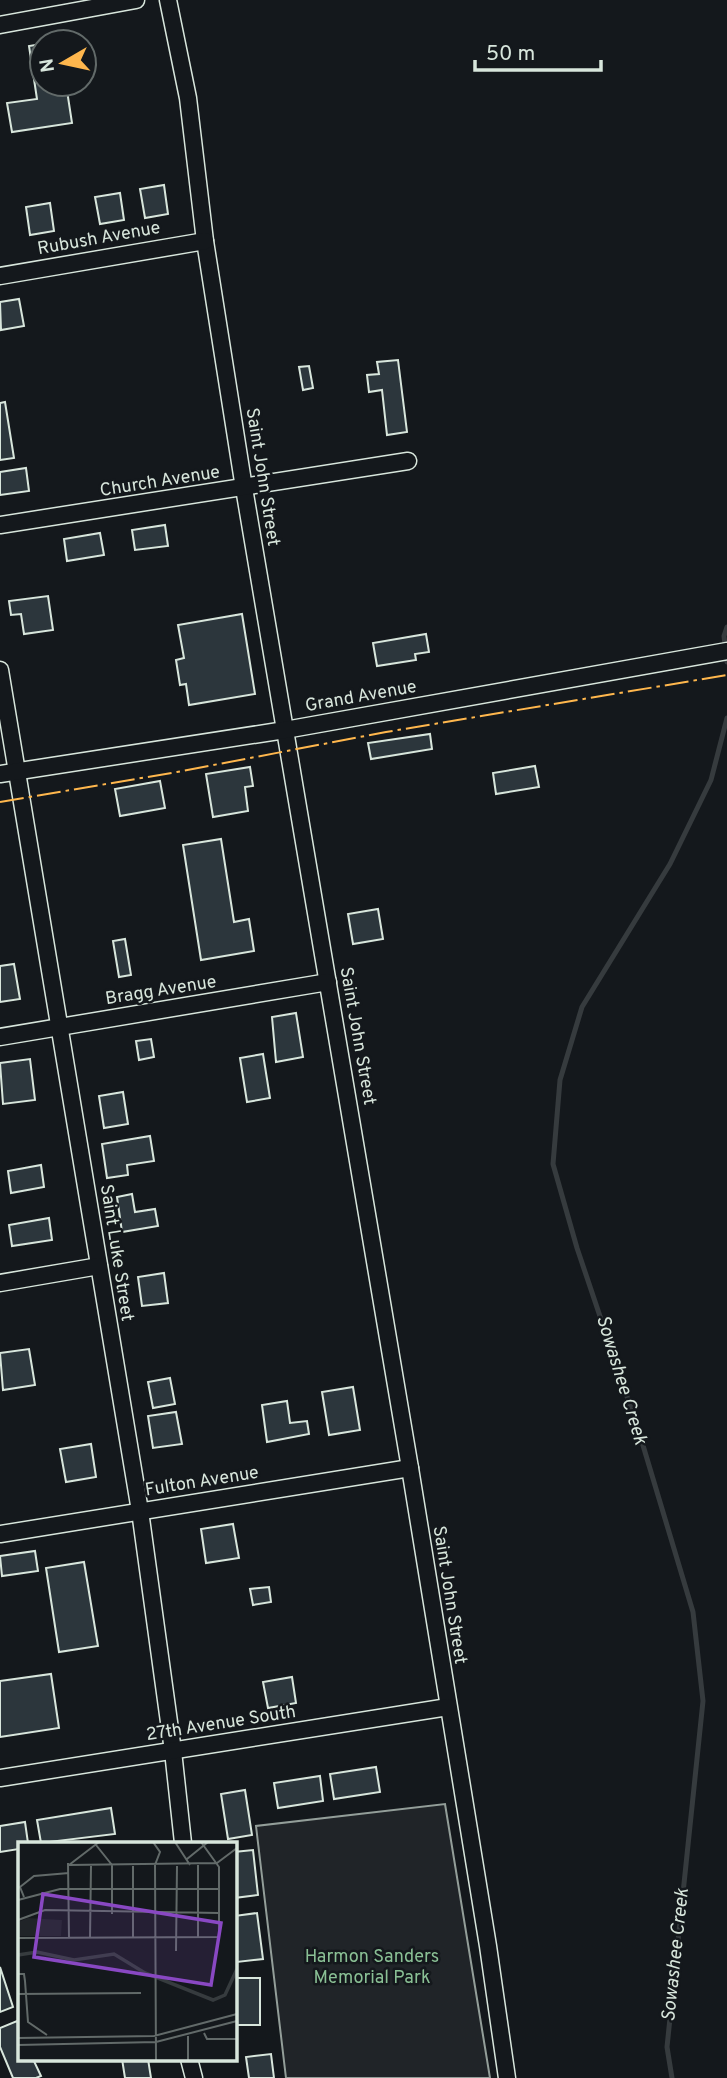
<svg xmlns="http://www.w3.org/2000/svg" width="727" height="2078" font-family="Overpass,sans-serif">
	<rect width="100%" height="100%" fill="#14181c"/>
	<polygon fill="#202428" stroke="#939e99" stroke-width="2" points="445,1804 490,2078 286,2078 256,1826"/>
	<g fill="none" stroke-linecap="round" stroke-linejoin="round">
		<g stroke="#363b3e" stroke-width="5">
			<polyline points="727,627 724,636 727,662"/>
			<polyline points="672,2078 667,2047 703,1701 693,1612 639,1432 577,1248 553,1164 560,1080 582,1007 670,864 711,780 727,718"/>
		</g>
	</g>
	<g fill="#2c363c" stroke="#d8e6dc" stroke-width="2">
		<polygon points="42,44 42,84 66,84 72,123 12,132 7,103 37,99 29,46"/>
		<polygon points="164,185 168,214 145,218 140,189"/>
		<polygon points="120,193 124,220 100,224 95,197"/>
		<polygon points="50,203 54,231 30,235 26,207"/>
		<polygon points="19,299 24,326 1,330 0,302"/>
		<polygon points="398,360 407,432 387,435 382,390 369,392 367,375 379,374 377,362"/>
		<polygon points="309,366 313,388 303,390 299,367"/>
		<polygon points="5,402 14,458 0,460 0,403"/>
		<polygon points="26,468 29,491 0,495 0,472"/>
		<polygon points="165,525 168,546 135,550 132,530"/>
		<polygon points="100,533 104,555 67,561 64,539"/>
		<polygon points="48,596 53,630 24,634 21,614 11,615 9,601"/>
		<polygon points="242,614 255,694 189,705 186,684 180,685 176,660 184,658 178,625"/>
		<polygon points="426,634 429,652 415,654 416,660 377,666 373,643"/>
		<polygon points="430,734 432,749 371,759 368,743"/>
		<polygon points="535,766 539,787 496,794 493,773"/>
		<polygon points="250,767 253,786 245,787 248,811 213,817 206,774"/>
		<polygon points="160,781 165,808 120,816 115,789"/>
		<polygon points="221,839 234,922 249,919 254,951 201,960 183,845"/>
		<polygon points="378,909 383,939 353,944 348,914"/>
		<polygon points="125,939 131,975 119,977 113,941"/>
		<polygon points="14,964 20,999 0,1002 0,966"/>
		<polygon points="296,1013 303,1057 276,1062 272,1017"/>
		<polygon points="151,1039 154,1057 139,1060 136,1041"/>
		<polygon points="263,1054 270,1098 247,1102 240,1058"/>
		<polygon points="30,1059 35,1100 3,1104 0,1063"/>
		<polygon points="123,1092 128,1124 104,1128 99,1096"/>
		<polygon points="150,1136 154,1161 127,1165 128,1175 107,1178 102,1144"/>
		<polygon points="41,1165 44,1187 11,1193 8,1171"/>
		<polygon points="132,1194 135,1212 155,1209 158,1226 122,1232 117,1197"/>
		<polygon points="49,1218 52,1240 12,1246 9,1225"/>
		<polygon points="164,1273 168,1303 142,1306 138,1277"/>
		<polygon points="29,1349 35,1385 3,1390 0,1353"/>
		<polygon points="170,1378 175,1404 153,1408 148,1382"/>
		<polygon points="353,1387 360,1430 329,1435 322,1392"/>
		<polygon points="287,1401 290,1423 307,1421 309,1434 267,1442 262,1405"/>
		<polygon points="176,1412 182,1444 153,1448 148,1416"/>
		<polygon points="91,1444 96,1477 66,1482 60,1449"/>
		<polygon points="233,1524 239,1558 206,1563 201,1529"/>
		<polygon points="35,1551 38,1571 2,1576 0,1556"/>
		<polygon points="84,1562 98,1646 59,1652 46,1568"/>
		<polygon points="269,1587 271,1602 253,1605 250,1589"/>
		<polygon points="51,1674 59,1728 0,1737 0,1681"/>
		<polygon points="292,1677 296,1703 268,1708 263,1682"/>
		<polygon points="376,1767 380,1792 334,1799 330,1774"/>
		<polygon points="320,1776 323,1801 278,1808 274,1783"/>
		<polygon points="245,1790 252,1835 228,1839 221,1794"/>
		<polygon points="111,1808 115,1834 41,1843 37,1820"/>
		<polygon points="25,1822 28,1843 19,1843 19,1849 0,1852 0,1826"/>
		<polygon points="253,1850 258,1895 234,1898 234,1852"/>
		<polygon points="257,1913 263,1959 237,1962 234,1916"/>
		<polygon points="0,1967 13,2007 0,2012"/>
		<rect x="234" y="1978" width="26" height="47"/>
		<polygon points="17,2021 19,2026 19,2059 33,2059 41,2076 36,2078 13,2078 0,2047 0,2028"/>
		<polygon points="271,2054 274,2078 249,2078 246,2057"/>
		<polygon points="122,2059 148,2059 151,2078 125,2078"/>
	</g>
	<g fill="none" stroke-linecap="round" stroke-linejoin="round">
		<defs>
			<g id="street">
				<polyline points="168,0 188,98 205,241 244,488 410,1468 488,1946 507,2078"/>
				<polyline points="0,25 136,0"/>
				<polyline points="0,276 205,241"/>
				<polyline points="0,525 408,461"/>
				<polyline points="0,670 140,1511 173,1751 183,1843"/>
				<polyline points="0,774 285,730 727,651"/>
				<polyline points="0,1037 328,982"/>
				<polyline points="0,1283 99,1266"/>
				<polyline points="0,1534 410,1468"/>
				<polyline points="0,1778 448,1707"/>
				<polyline points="189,2059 194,2078"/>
			</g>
		</defs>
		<use href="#street" stroke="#d8e6dc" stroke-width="19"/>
		<use href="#street" stroke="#14181c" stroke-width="16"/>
		<polyline stroke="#ffb74d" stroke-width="2" stroke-dasharray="24 5 3.5 5" stroke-linecap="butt" points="0,802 177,772 386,732 727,675"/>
	</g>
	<g text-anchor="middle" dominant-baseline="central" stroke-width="5" stroke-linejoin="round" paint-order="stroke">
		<g font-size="18" fill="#d8e6dc" stroke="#14181c">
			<text transform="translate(99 239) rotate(-10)">Rubush Avenue</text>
			<text transform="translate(262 477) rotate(81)">Saint John Street</text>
			<text transform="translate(160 482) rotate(-9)">Church Avenue</text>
			<text transform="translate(361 697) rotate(-10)">Grand Avenue</text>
			<text transform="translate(161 991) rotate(-9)">Bragg Avenue</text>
			<text transform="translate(357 1036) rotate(80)">Saint John Street</text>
			<text transform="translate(116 1253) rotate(81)">Saint Luke Street</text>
			<text transform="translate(202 1482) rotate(-9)">Fulton Avenue</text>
			<text transform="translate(449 1595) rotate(81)">Saint John Street</text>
			<text transform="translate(221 1724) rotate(-9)">27th Avenue South</text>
		</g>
		<g font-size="18" fill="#8ac095" stroke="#14181c">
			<text x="372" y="1957">Harmon Sanders<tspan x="372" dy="21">Memorial Park</tspan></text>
		</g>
		<g font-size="19" font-style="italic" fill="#d8e6dc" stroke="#14181c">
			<text transform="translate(621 1380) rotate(73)">Sowashee Creek</text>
			<text transform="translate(676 1955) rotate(-84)">Sowashee Creek</text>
		</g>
	</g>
	<g transform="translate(18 1842)">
		<rect width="219" height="219" fill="#14181c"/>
		<path d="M10,76l34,2 -1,16h-43v-14z" fill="#202428"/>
		<path fill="none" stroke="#363b3e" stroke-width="3.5" d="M0,113l19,-3 37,8 40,-6 31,19 68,27 12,-5 12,-26"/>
		<path fill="none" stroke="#626a69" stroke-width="2" d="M135,0l7,10 -5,13 1,195M157,0l15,23M78,3l16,20v49M169,17l21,-17M50,21l1,75M199,21l20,-15M51,23l148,-2M51,23l30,-23M6,55l-4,-10 14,-11 35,-3M0,58l42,-11h159M0,78l27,-10 174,3M115,95v-71M180,95v-72M0,96l201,-1v-70l-18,-25M72,96l1,-72M158,109l1,-85M0,132h6l1,7 3,41 19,13M0,152l123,-1M186,191l3,6h30M170,194v24M0,196l136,-2 83,-22M0,203l138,-3 81,-21"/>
		<path fill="#8948c3" fill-opacity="0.15" stroke="#8948c3" stroke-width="3.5" d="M25,52l178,29 -10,62 -177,-28z"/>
		<rect width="219" height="219" fill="none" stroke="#d8e6dc" stroke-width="3.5"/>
	</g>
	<g transform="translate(63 63) rotate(261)"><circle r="33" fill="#14181c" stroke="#626a69" stroke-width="2"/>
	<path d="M0-5L12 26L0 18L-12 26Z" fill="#ffb74d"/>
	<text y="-10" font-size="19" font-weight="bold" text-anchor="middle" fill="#d8e6dc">N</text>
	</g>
	<path d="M475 60v10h126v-10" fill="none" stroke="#d8e6dc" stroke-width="3.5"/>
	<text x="486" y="60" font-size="21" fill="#d8e6dc" stroke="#14181c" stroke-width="5" paint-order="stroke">50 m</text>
</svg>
